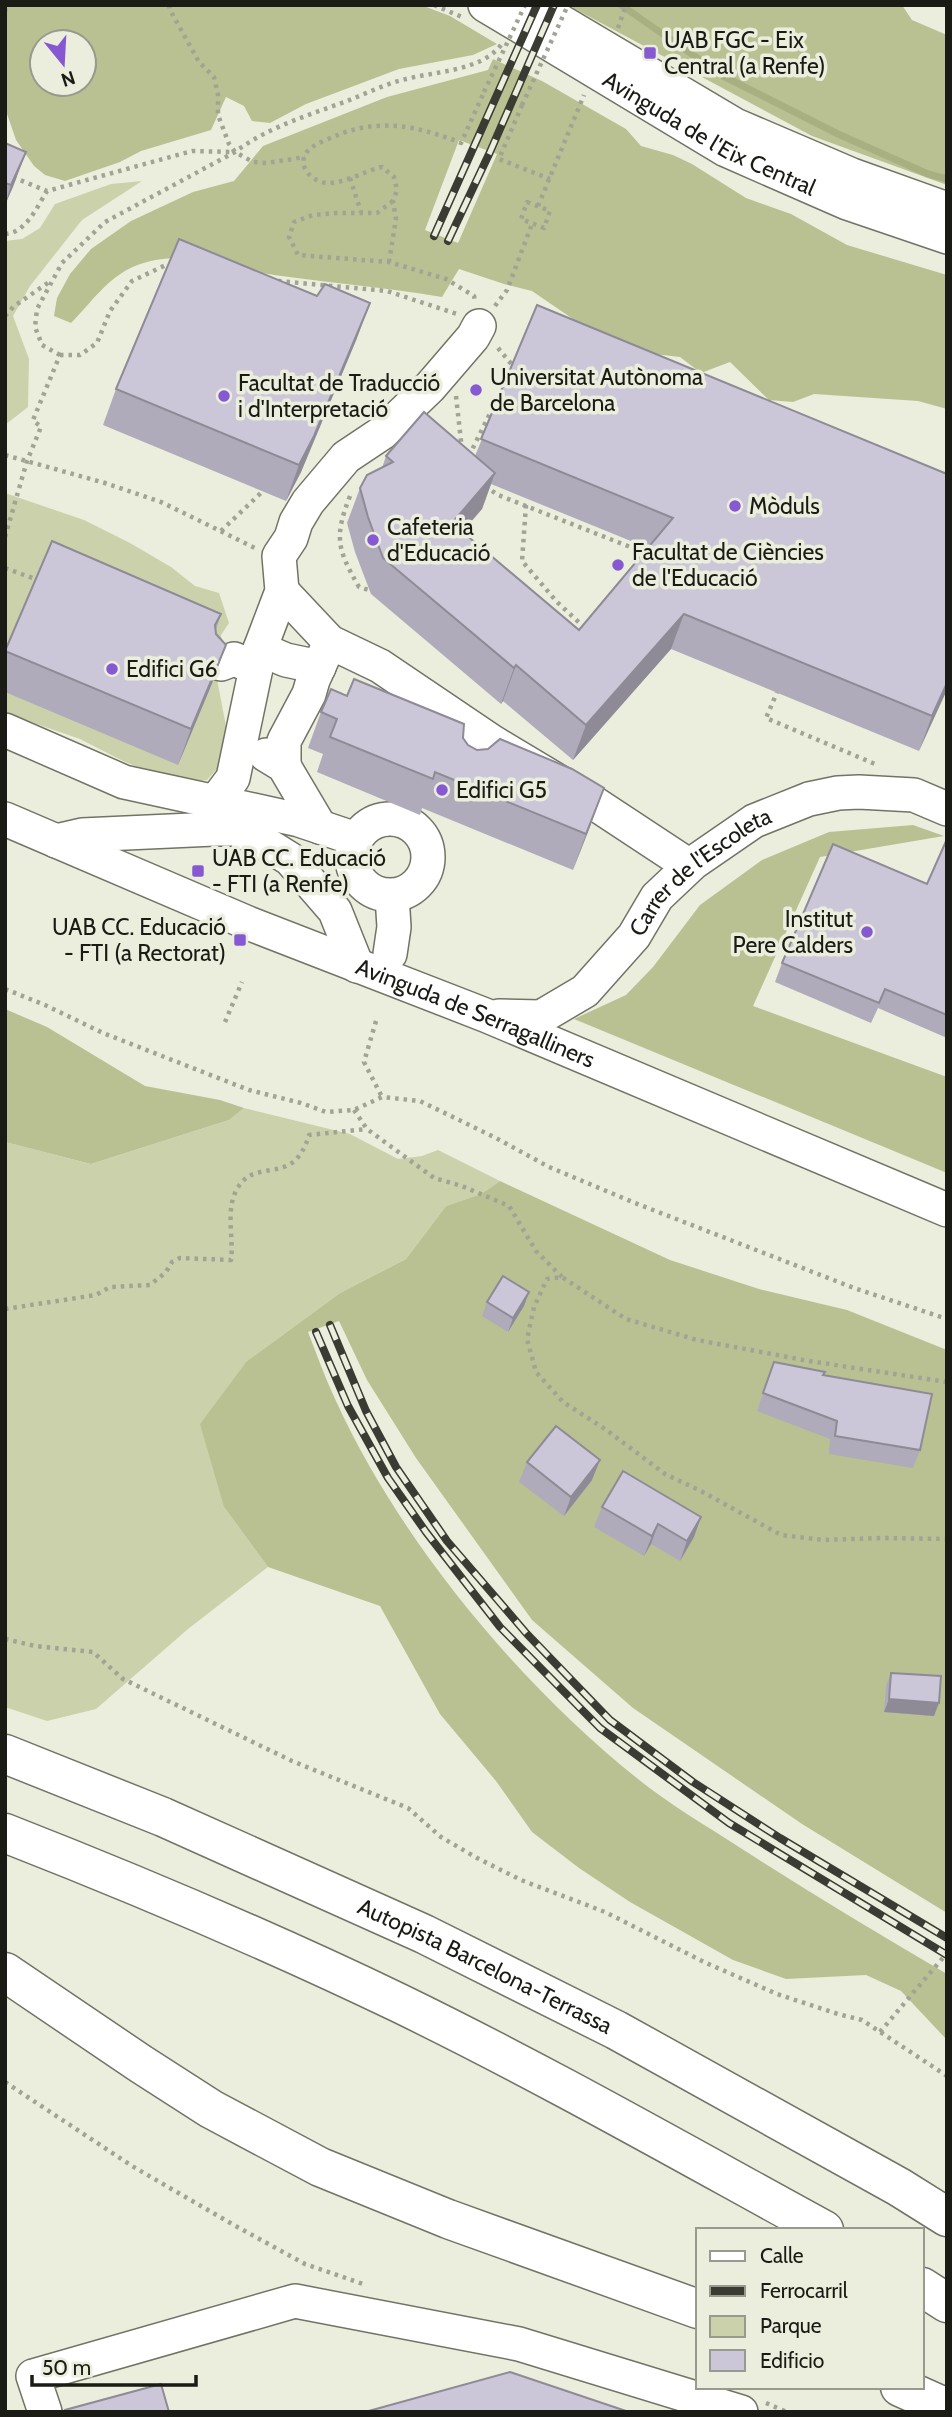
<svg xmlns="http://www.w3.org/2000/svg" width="952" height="2417" font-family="Cabin,sans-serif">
	<rect width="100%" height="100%" fill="#ebeedc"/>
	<g fill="#cbd2ab">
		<polygon points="142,181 82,220 30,286 13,316 29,359 28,407 5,425 5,241 22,239 40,228 55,204 111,184"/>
		<polygon points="5,493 84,520 130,543 171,567 195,586 219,593 229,623 221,635 224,657 216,674 230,747 224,761 207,780 176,783 123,761 80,739 5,713"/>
		<polygon points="244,1108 350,1134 398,1159 422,1156 438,1150 500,1181 481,1194 446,1206 406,1259 340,1293 247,1361 224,1507 268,1567 188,1629 96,1709 47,1721 5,1707 5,1142 91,1164 229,1120"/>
	</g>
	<g fill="#b9c193" fill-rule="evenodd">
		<path d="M5,5h416l29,11 47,28 -24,11 -74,14 -93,35 -36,19 -18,-2 -8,-15 -18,-9 -15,33 -70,21 -21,11 -55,19 -20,-6 -11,-9 -18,-26 -11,-32zM42,42h42v42h-42z"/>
		<polygon points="574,5 902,5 912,20 947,35 947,185 812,136 573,8"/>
		<path d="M493,59l49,22 84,48 15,17 32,9 19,9 54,34 45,16 56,31 100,30v134l-29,-8 -104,-7 -21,8 -24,-2 -39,-38 -29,11 -21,-16 -34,-4 -57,-23 -57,-39 -28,-7 -45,-15 -17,28c-64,-11 -128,-15 -192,-26 -42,-7 -72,-22 -115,-5 -27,11 -44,37 -64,57l-17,-7 3,-18 13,-24 21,-25 40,-28 62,-29 41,-11 29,-35 124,-49 101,-27zM459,140l38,14 -39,89 -33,-13z"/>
		<polygon points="913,825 944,836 820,857 753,1006 947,1077 947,1173 574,1019 626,995 653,967 700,905 762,860 829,832"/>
		<polygon points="5,1009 47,1027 145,1086 220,1100 244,1108 229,1120 91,1164 5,1142"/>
		<path d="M500,1181l170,79 89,29 88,21 100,40v563l-145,-89 -169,-116 -101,-88 -116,-162 -49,-78 -28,-59 -31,11c9,23 17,46 28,69 64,140 182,282 302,378 31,25 67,46 101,68 68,44 138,86 208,127v66l-46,-49 -35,-16 -80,4 -53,-19 -103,-58 -51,-34 -47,-36 -36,-51 -56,-67 -60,-108 -112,-39 -44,-60 -24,-83 47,-63 93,-68 66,-34 40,-53 35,-12z"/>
	</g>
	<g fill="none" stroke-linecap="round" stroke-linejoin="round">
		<polyline stroke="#a8b082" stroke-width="7" points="621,5 723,76 838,134 928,174 947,179"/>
		<defs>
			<g id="minor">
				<path id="s1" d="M485,5l241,145 121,53 100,34"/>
				<polyline points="533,5 735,125 852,175 947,209"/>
				<polyline points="282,591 330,642 380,666 491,741 591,801 682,861"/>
				<polyline points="260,649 286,660 319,667"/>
				<polyline points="221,664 234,659 256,668"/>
				<polyline points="5,730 124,782 299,820 356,839"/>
				<polyline points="266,755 284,766 320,827"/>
				<polyline points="284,766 284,741 309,694 313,680 330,642"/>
				<polyline points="215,802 233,778 260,649 282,591 279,556 291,538 296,522 308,502 346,457 382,433 430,387 473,337 479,326"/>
				<circle cx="390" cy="857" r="38"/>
				<path id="s2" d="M5,819l243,104 237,92 462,195"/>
				<polyline points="56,841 82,835 214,829 235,829 253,836 290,859 335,911 357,966"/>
				<polyline points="390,954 394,927 392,896"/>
				<path id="s3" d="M499,1016l42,1 44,-26 49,-55 23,-39 36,-34 61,-42 55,-22 29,-6 21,-1 55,3 33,14"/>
				<polyline points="45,2412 33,2376 295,2301 519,2344 741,2412"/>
			</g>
			<g id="highway">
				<path id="s4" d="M5,1754l158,63 261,117 192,96 283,157 48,30"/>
				<path d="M5,1833c133,52 265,108 394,170 144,70 284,150 425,227"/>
				<polyline points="5,1972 141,2064 211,2109 320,2167 448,2219 698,2309"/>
				<polyline points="922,2287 947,2303"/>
				<polyline points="900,2387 947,2408"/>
			</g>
		</defs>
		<use href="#minor" stroke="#717464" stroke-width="36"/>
		<use href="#highway" stroke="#717464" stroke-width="41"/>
		<g stroke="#a1a395" stroke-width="4.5" stroke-dasharray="3.5 5" stroke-linecap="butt">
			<polyline points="169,5 170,10 199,62 214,77 218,95 218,115 229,144 235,152 253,162 267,163 305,157"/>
			<polyline points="434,5 462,17"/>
			<polyline points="5,12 6,5"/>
			<polyline points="618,28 626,5"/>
			<polyline points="522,105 499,159 550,179"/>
			<polyline points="5,174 47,191 192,151 234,152"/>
			<polyline points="350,178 361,212"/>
			<polyline points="393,201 377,213 336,213 313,215 294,222 289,237 298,255 389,262 446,279 474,296 475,301"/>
			<polygon points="527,202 550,211 544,228 521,219"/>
			<polyline points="538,206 584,95"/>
			<path d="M5,234c21,-1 32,-27 42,-43"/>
			<path d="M389,262l7,-43 -3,-18 4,-11 -3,-13 -12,-10c-16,4 -36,15 -52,16 -18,1 -38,-20 -19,-35 8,-6 20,-10 29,-14 42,-16 81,-7 121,9l23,-51"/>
			<polyline points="278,281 387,291 457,314"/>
			<polyline points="495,306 507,290 532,224"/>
			<polyline points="5,316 13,307 52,280"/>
			<polyline points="498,348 513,366 512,368"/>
			<polyline points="60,355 80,355 97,343 110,311 132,281 168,264 172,264"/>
			<path d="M60,355l-18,-10 -7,-18 2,-18 25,-46 43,-41 130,-70c33,-25 74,-37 112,-51 18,-7 36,-16 55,-21 32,-9 78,-8 99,-35"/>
			<polyline points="456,396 462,450"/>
			<polyline points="5,455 105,483 161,502 255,548"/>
			<polyline points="469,456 502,389"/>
			<polyline points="485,486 498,495 648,554"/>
			<path d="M350,496c-16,41 -13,53 9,91l10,3"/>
			<polyline points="526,505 522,561 557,602 585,628"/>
			<polyline points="221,531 263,491"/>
			<polyline points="5,537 27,461 41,427 33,420 60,355"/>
			<polyline points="5,568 38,580"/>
			<polyline points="778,690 766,718 875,764"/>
			<polyline points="5,989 45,1005 103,1033 249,1090 301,1103 326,1112 354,1110 382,1097 420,1101 496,1138 549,1167 635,1203 854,1288 947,1319"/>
			<polyline points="376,1021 364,1062 382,1097"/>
			<polyline points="225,1022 242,982"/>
			<polyline points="354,1110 367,1129 434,1178 462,1186 509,1206 536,1251 562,1277"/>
			<path d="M5,1309l91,-14 14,-8 40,-2 16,-13 6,-10 8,-4 51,2c3,-22 -6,-50 6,-71 19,-34 56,0 72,-54l58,-6"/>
			<polyline points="947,1382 809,1361 697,1340 626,1319 562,1277 547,1279 534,1307 527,1339 536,1372 563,1402 605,1429 665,1474 699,1490 781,1535 823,1540 881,1538 947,1539"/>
			<polyline points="5,1639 35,1646 93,1652 123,1679 292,1761 408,1808 441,1837 477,1858 521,1880 605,1912 704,1962 777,1994 838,2014 862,2020 947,2076"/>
			<polyline points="880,2032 913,1993"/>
			<polyline points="5,2082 132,2166 232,2224 305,2264 366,2285"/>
			<polyline points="766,2403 787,2412"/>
		</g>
		<use href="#minor" stroke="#fff" stroke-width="33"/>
		<use href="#highway" stroke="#fff" stroke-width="38"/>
		<defs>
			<g id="rail">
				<polyline points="434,236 537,5"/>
				<polyline points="448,241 490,152 554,5"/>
				<polyline points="330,1325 366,1411 396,1467 447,1541 527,1634 610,1720 693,1782 780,1838 947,1938"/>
				<polyline points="316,1332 348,1406 388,1478 426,1532 500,1627 600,1728 729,1823 947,1955"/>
			</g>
		</defs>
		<use href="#rail" stroke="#3a3b33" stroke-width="8"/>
		<use href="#rail" stroke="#ebeedc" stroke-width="5" stroke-dasharray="16" stroke-linecap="butt"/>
		<g stroke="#a1a395" stroke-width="4.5" stroke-dasharray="3.5 5" stroke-linecap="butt">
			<polyline points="484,92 525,5"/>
			<polyline points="522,105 568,5"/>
			<polyline points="913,1993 947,1953"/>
		</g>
	</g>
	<g fill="#afabba" fill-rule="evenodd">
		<polygon points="5,143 26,152 5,205"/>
		<path d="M537,305l410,378 -28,68 -248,-102 -98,111 -70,-59 -2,3 -130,-110 -16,-42 -8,-29 13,-35 22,-20 4,-12h89zM491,484l157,64 -69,82 -117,-98 20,-23z"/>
		<polygon points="357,338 301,472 286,501 103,425 116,389"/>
		<polygon points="221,614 216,630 213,681 178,765 5,692 5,652"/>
		<polygon points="321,712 463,738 468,745 591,824 573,870 422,808 420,815 317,772 323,754 308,748"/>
		<polygon points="947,839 947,1038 878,1008 871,1023 775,982 782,963 927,884"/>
		<polygon points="529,1292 524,1306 508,1332 482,1316 487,1302"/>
		<polygon points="774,1362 823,1375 920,1450 913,1468 829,1454 830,1439 757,1411"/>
		<polygon points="527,1462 592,1480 564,1516 519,1482"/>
		<polygon points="602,1507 701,1517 694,1537 680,1561 651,1544 644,1556 594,1527"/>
		<polygon points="891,1673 934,1716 884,1712 886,1686"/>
	</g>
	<g fill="#8e8b97">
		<polygon points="26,152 13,187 5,205 11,185"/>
		<polygon points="370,303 357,338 301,472 286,501 299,465"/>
		<polygon points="495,473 482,509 439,558 452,523"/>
		<polygon points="684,614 671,649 573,760 586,725"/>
		<polygon points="226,645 213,681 178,765 191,729"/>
		<polygon points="516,665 503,701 501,704 514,668"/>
		<polygon points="947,683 947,690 919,751 932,716"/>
		<polygon points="604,788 591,824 573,870 586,834"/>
		<polygon points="529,1292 524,1306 508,1332 513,1318"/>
		<polygon points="600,1460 592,1480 564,1516 571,1497"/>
		<polygon points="701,1517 694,1537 680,1561 687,1541"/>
		<polygon points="658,1524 651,1544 644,1556 652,1536"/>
		<polygon points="889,1699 939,1703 934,1716 884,1712"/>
	</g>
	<g fill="#cbc7d8" stroke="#8e8b97" stroke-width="2">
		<polygon points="5,143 26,152 11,185 5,183"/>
		<polygon points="179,239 317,296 325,284 370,303 314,436 299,465 116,389"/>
		<polygon points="537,305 947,474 947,683 932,716 684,614 586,725 516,665 514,668 383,558 368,517 360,488 367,475 393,462 386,456 424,412 495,473 452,523 579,630 673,518 481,439"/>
		<polygon points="52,541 221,614 215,625 216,634 226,645 191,729 5,651"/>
		<polygon points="354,679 464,724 463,738 468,745 477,750 488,749 500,739 572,769 604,788 586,834 435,772 433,779 330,737 337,719 321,712 331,689 347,696"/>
		<polygon points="947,839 947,1015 885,989 879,1003 782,963 833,844 927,884"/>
		<polygon points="503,1276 529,1292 513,1318 487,1302"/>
		<polygon points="774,1362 825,1372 823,1375 932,1394 920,1450 835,1436 837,1421 763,1393"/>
		<polygon points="556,1426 600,1460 571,1497 527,1462"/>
		<polygon points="623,1471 701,1517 687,1541 658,1524 652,1536 602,1507"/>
		<polygon points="891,1673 941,1676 939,1703 889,1699"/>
		<polygon points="510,2372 629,2412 365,2412"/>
		<polygon points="161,2384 169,2412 63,2412 65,2410"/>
	</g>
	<g fill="#8658d2" stroke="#ebeedc" stroke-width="2.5">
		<rect x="643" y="46" width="14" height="14" rx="3.5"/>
		<circle cx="476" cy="390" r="7"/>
		<circle cx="224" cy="396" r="7"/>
		<circle cx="735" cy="506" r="7"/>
		<circle cx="373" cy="540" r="7"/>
		<circle cx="618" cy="565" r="7"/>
		<circle cx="112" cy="669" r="7"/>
		<circle cx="442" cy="790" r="7"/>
		<rect x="191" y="864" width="14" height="14" rx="3.5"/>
		<circle cx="867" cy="932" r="7"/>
		<rect x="233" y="933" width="14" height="14" rx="3.5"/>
	</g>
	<g text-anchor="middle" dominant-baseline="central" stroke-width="7" stroke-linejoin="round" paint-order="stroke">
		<g font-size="23" fill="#1a1b15" stroke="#ebeedc" text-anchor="start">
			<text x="664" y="40">UAB FGC - Eix<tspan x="664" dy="26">Central (a Renfe)</tspan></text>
			<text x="490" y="377">Universitat Autònoma<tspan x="490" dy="26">de Barcelona</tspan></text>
			<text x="238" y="383">Facultat de Traducció<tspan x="238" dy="26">i d'Interpretació</tspan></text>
			<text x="749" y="506">Mòduls</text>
			<text x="387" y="527">Cafeteria<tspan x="387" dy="26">d'Educació</tspan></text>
			<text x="632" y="552">Facultat de Ciències<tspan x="632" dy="26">de l'Educació</tspan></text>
			<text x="126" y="669">Edifici G6</text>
			<text x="456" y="790">Edifici G5</text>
			<text x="212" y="858">UAB CC. Educació<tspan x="212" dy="26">- FTI (a Renfe)</tspan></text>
			<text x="853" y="919" text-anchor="end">Institut<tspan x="853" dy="26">Pere Calders</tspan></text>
			<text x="226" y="927" text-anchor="end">UAB CC. Educació<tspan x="226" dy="26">- FTI (a Rectorat)</tspan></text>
		</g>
		<g font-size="23" fill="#1a1b15" stroke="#ebeedc">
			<text stroke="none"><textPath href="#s1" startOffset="259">Avinguda de l'Eix Central</textPath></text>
			<text stroke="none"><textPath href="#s3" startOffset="261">Carrer de l'Escoleta</textPath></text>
			<text stroke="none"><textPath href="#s2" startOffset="509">Avinguda de Serragalliners</textPath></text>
			<text stroke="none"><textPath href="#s4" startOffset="525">Autopista Barcelona-Terrassa</textPath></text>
		</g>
	</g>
	<rect width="952" height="2417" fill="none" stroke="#1a1b15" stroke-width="14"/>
	<rect x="696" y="2228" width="228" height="161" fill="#ebeedc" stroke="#979a8c" stroke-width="2"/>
	<rect x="710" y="2251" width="35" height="10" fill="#ffffff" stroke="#979a8c" stroke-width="2"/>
	<text x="760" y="2263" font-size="21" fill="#1a1b15">Calle</text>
	<rect x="710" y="2286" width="35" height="10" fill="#3a3b33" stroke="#979a8c" stroke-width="2"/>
	<text x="760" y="2298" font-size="21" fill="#1a1b15">Ferrocarril</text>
	<rect x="710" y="2316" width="35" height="21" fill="#cbd2ab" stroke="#979a8c" stroke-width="2"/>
	<text x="760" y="2333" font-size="21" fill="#1a1b15">Parque</text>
	<rect x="710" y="2350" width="35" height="21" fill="#cbc7d8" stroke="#979a8c" stroke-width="2"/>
	<text x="760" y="2368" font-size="21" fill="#1a1b15">Edificio</text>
	<g transform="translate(63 63) rotate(162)"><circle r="33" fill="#ebeedc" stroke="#979a8c" stroke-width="2"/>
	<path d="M0-5L12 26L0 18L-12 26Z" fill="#8658d2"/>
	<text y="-10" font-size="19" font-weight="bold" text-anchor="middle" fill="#1a1b15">N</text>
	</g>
	<path d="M32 2375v10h164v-10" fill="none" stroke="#1a1b15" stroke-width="3.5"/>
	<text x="42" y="2375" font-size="21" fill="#1a1b15" stroke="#ebeedc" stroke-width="5" paint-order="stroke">50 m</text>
</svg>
